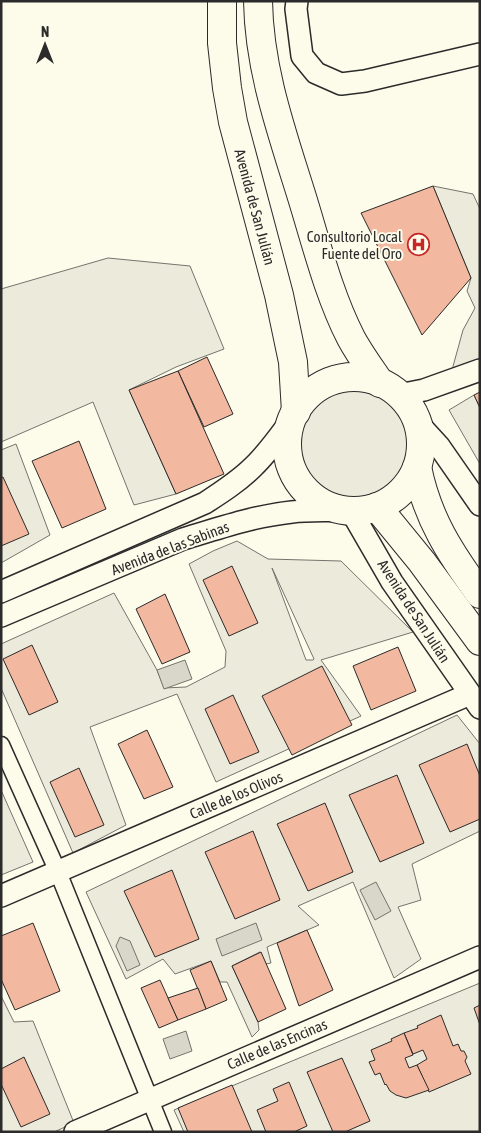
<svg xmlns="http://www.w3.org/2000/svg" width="481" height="1133" font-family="'Asap Condensed',sans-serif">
	<rect width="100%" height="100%" fill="#fdfbea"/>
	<g fill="#ecebdb" stroke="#74746e" fill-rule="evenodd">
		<polygon points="433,186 473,194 480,209 480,376 452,370 463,330 475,308 467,291 471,278"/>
		<polygon points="108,258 190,266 224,349 176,367 129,390 176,494 134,505 93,402 1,442 1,289"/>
		<circle cx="354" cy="445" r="56"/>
		<polygon points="474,395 480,408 480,464 449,410"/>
		<polygon points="16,444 50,535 1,563 1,450"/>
		<path d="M237,541l31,18 73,2 72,71 -92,28 40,56 -145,66 -39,-88 -87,33 36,98 -53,28 -72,-165v-44l113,-51 43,77 7,18 22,-1 39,-20 1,-16 -37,-87 24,-13zM272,568l42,91 -1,1h-7z"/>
		<polygon points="457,715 480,744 480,831 412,864 421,900 398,907 421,959 394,978 353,882 298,906 319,925 267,947 271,963 266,964 260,952 232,966 258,1022 259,1030 252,1037 227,982 220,982 211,961 175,974 163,959 126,979 86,892"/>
		<polygon points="1,790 33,862 1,875"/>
		<polygon points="480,983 480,1132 184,1132 174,1110"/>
		<polygon points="1,996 14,1022 33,1021 74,1123 54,1132 1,1132"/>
	</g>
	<g fill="#d8d7c9" stroke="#74746e">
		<polygon points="185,660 192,679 164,689 157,670"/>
		<polygon points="376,882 391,911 375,920 360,890"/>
		<polygon points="256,923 262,940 222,956 216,939"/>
		<polygon points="120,937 130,941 140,965 127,971 116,946"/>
		<polygon points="186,1031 192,1051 170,1059 163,1039"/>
	</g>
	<g fill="#f2b8a0" stroke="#2b2b2b">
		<polygon points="433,186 471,278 422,335 361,213"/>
		<polygon points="207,357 233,414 204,427 178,371"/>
		<polygon points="178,371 224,474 176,494 129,390"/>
		<polygon points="480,392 480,408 474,395"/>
		<polygon points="79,441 106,509 62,528 32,461"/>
		<polygon points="3,477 29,534 1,546 1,478"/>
		<polygon points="232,566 258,623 229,636 203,580"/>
		<polygon points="165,594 190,652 162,664 136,609"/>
		<polygon points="32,645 58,702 29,715 3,659"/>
		<polygon points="398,647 416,691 371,710 353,666"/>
		<polygon points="322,666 352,725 292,755 262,696"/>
		<polygon points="233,695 259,752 230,764 205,709"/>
		<polygon points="147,730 173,787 144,799 118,744"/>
		<polygon points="467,744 480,776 480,819 450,832 419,765"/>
		<polygon points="79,768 104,825 75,837 50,782"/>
		<polygon points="397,775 424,843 380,862 349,795"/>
		<polygon points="325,803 353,872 308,891 277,824"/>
		<polygon points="253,831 280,900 235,919 205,852"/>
		<polygon points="172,870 199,939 155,957 124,891"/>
		<polygon points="33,923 60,991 15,1010 1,979 1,936"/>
		<polygon points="307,930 333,990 299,1006 277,943"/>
		<polygon points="261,952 286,1009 258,1022 232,966"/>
		<polygon points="211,961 227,1000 206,1009 190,970"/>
		<polygon points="160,980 178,1020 159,1028 141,988"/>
		<polygon points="198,988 206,1009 178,1020 168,998"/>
		<polygon points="480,1005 480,1025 474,1008"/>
		<polygon points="441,1015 453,1046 458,1044 461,1051 464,1051 467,1057 465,1061 471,1074 429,1092 417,1065 427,1059 423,1050 413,1054 404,1033 418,1028 417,1026"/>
		<polygon points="404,1033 413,1055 405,1058 409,1068 417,1065 429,1090 406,1098 396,1095 390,1091 386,1084 385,1085 380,1073 375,1075 369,1062 375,1060 371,1050 392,1041 391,1039"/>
		<polygon points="24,1057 50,1114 21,1127 1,1084 1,1069"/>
		<polygon points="342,1058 370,1121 345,1132 333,1132 307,1072"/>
		<polygon points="289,1082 307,1126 294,1132 266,1132 257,1110 278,1101 273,1089"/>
		<polygon points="232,1085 252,1132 188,1132 178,1108"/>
	</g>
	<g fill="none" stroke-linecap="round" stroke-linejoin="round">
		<defs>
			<polyline id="pedestrian" points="1,745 58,872 163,1132"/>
			<g id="minor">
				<polyline points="297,1 296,9 302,56 316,73 341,84 365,81 480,54"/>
				<polyline points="399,395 424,390 480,370"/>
				<polyline points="418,423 439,446 480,505"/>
				<polyline points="351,511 392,582 480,708"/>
				<path d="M1,592l204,-89c17,-11 34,-22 48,-36 15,-14 27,-32 40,-49"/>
				<path d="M1,616l182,-77c36,-11 71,-23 109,-27 17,-2 36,-1 54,-2"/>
				<polyline points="1,896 470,694"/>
				<polyline points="75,1132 480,957"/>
			</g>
			<g id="secondary">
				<polyline points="222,1 222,43 227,88 233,122 279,295 293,362 296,412"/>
				<path d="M258,1c1,67 23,129 43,193 15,48 27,99 50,144 8,15 19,30 29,45"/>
				<circle cx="354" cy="444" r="67"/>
				<path d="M417,467c10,51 33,86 63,127"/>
				<polyline points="377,507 422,562 480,641"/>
			</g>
		</defs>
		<use href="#pedestrian" stroke="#2b2b2b" stroke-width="19"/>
		<use href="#minor" stroke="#2b2b2b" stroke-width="24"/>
		<use href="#secondary" stroke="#2b2b2b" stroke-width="30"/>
		<use href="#pedestrian" stroke="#fdfbea" stroke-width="16"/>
		<use href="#minor" stroke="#fdfbea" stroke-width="21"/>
		<use href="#secondary" stroke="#fdfbea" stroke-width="28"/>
	</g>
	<defs>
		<symbol id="hospital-ring" viewBox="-11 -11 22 22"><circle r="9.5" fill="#fdfbea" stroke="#c62828" stroke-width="1.5"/><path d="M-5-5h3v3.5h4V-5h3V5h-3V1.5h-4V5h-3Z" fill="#c62828"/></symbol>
	</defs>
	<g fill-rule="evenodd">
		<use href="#hospital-ring" x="406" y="232" width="25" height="25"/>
	</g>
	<g text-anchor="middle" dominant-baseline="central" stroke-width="4" stroke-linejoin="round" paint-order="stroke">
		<g font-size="15" fill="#2b2b2b" stroke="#fdfbea">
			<text transform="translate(255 207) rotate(75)">Avenida de San Julián</text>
			<text transform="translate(170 548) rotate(-21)">Avenida de las Sabinas</text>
			<text transform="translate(414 611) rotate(57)">Avenida de San Julián</text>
			<text transform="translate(236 795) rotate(-23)">Calle de los Olivos</text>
			<text transform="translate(277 1044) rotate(-23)">Calle de las Encinas</text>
		</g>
		<g font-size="15" fill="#2b2b2b" stroke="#fdfbea" text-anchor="end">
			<text x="402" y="236">Consultorio Local<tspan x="402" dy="17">Fuente del Oro</tspan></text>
		</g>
	</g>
	<rect width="481" height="1133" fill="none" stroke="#2b2b2b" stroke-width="5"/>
	<g transform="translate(45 45)" stroke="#fdfbea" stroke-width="4" paint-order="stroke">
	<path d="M0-4L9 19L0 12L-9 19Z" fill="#2b2b2b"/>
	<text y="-8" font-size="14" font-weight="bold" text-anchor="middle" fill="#2b2b2b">N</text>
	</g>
</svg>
